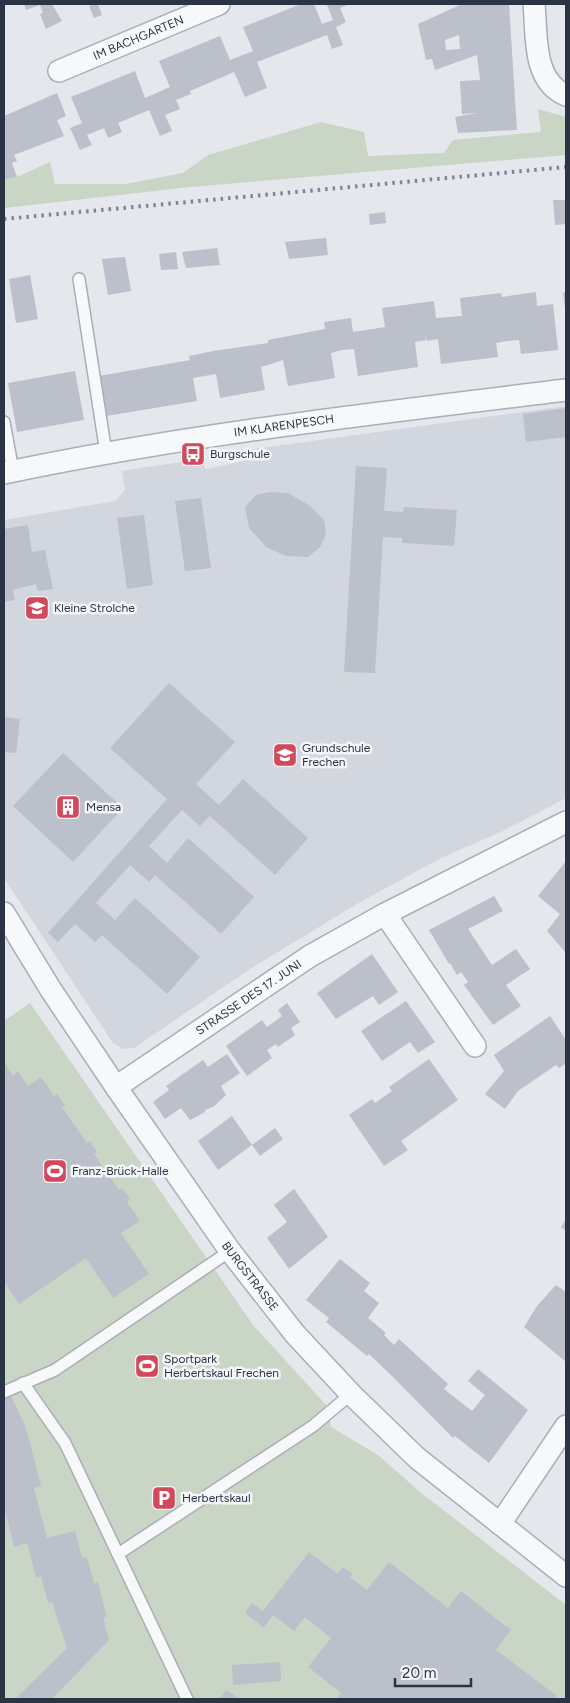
<svg xmlns="http://www.w3.org/2000/svg" width="570" height="1703" font-family="Figtree,sans-serif">
	<rect width="100%" height="100%" fill="#e4e7ec"/>
	<polygon fill="#d2d6de" points="566,406 566,798 503,831 443,857 357,904 250,969 134,1048 123,1049 113,1043 4,878 4,520 115,501 125,490 122,471 200,459 206,469 244,461 246,450 254,449"/>
	<g fill="#c9d6c5">
		<polygon points="538,109 566,117 566,155 190,187 4,208 4,180 17,177 50,162 55,184 125,184 183,173 208,155 321,122 364,132 368,156 444,153 453,140 541,132"/>
		<polygon points="30,1003 253,1325 328,1407 331,1427 378,1455 420,1492 566,1605 566,1699 4,1699 4,1021"/>
	</g>
	<g fill="#bbc0ca" fill-rule="evenodd">
		<polygon points="24,4 52,4 62,21 46,29 40,14 43,13 40,5 26,10"/>
		<polygon points="98,4 102,15 94,18 89,6"/>
		<polygon points="301,4 314,4 322,24 333,20 327,5 350,4 340,8 346,22 336,27 343,45 332,49 327,35 257,62 267,88 245,97 234,72 190,91 191,94 176,100 180,109 165,115 172,131 160,136 149,110 118,123 122,132 108,138 104,128 87,135 92,145 80,150 70,128 82,123 71,97 135,71 145,98 170,87 159,61 220,36 230,60 253,51 243,27"/>
		<path d="M509,4l8,126 -59,3 -3,-16 22,-4 -15,1 -2,-33 20,-1 -3,-25 -42,15 -3,-11 -6,1 -8,-36 42,-19zM459,35l1,14 -14,1 -1,-10z"/>
		<polygon points="57,93 66,116 57,120 64,136 14,155 17,161 12,163 17,177 4,180 4,116"/>
		<polygon points="553,200 566,200 566,224 555,225"/>
		<polygon points="385,212 386,223 370,225 369,214"/>
		<polygon points="326,238 328,255 289,259 285,242"/>
		<polygon points="217,248 220,265 186,268 182,252"/>
		<polygon points="176,252 178,269 161,270 159,254"/>
		<polygon points="125,257 131,291 108,295 102,259"/>
		<polygon points="30,275 38,319 16,323 9,279"/>
		<polygon points="536,292 537,306 553,304 558,350 521,354 519,340 507,341 496,343 498,357 441,364 438,339 427,341 425,332 426,340 415,342 418,367 358,376 354,349 342,350 331,353 335,378 288,386 283,360 261,367 265,390 220,398 216,374 193,378 197,401 106,416 99,376 190,360 189,356 213,351 268,343 268,340 325,329 324,322 351,318 353,332 385,327 382,308 434,301 436,318 462,316 460,298 501,293 502,297"/>
		<polygon points="566,292 566,307 565,308 563,293"/>
		<polygon points="75,371 84,420 17,432 8,383"/>
		<polygon points="566,408 566,437 526,442 523,414"/>
		<polygon points="356,466 387,468 384,511 403,512 404,507 457,510 454,546 402,543 402,538 383,537 375,673 344,672"/>
		<polygon points="270,492 288,493 310,506 324,520 326,534 320,547 308,557 286,556 266,547 249,528 245,507 256,495"/>
		<polygon points="201,498 211,568 185,571 175,501"/>
		<polygon points="144,515 153,585 127,589 117,518"/>
		<polygon points="28,525 32,552 45,550 53,589 38,591 36,584 13,590 15,600 4,602 4,529"/>
		<polygon points="169,683 235,742 196,784 219,805 243,779 308,838 275,875 210,816 200,826 182,810 149,846 167,863 188,838 254,897 221,934 155,875 149,882 130,865 96,903 115,920 135,898 200,957 167,994 102,935 95,942 75,924 58,942 48,933 167,799 110,748"/>
		<polygon points="4,717 20,719 16,753 4,752"/>
		<polygon points="63,753 123,808 73,862 13,806"/>
		<polygon points="566,861 566,953 547,931 560,914 538,896"/>
		<polygon points="494,896 503,911 468,929 492,965 516,949 530,969 506,985 521,1006 493,1025 464,985 468,982 461,972 457,975 450,963 449,964 429,930"/>
		<polygon points="372,954 398,992 379,1005 373,996 336,1019 317,993"/>
		<polygon points="406,1001 435,1042 418,1053 410,1042 382,1061 361,1031"/>
		<polygon points="287,1003 300,1022 291,1028 295,1035 278,1047 276,1044 267,1050 272,1058 247,1076 226,1046 262,1020 267,1027 282,1016 278,1010"/>
		<polygon points="550,1016 566,1040 566,1063 559,1068 556,1065 518,1091 505,1109 485,1094 504,1071 494,1055"/>
		<polygon points="227,1054 240,1073 221,1086 226,1095 213,1107 205,1110 205,1112 190,1120 181,1108 165,1119 153,1102 169,1090 166,1086 203,1060 208,1067"/>
		<polygon points="429,1059 458,1100 401,1141 408,1150 384,1166 349,1115 372,1099 375,1103 392,1091 389,1087"/>
		<polygon points="4,1062 13,1076 18,1071 28,1086 41,1077 54,1096 57,1094 65,1105 62,1107 87,1143 90,1141 97,1152 94,1154 119,1190 122,1188 130,1199 127,1202 140,1221 121,1233 149,1274 113,1298 86,1258 19,1304 4,1281"/>
		<polygon points="232,1116 252,1145 218,1170 198,1141"/>
		<polygon points="275,1128 283,1139 260,1156 252,1145"/>
		<polygon points="294,1189 328,1237 289,1269 267,1238 287,1222 274,1205"/>
		<polygon points="566,1219 566,1231 561,1227"/>
		<polygon points="340,1259 370,1283 364,1291 379,1303 368,1318 386,1333 384,1335 394,1345 399,1339 448,1384 444,1389 472,1411 485,1395 468,1381 478,1369 528,1410 489,1463 455,1436 453,1438 393,1377 369,1354 367,1356 326,1322 329,1318 306,1300"/>
		<polygon points="556,1285 566,1292 566,1362 524,1327 537,1306"/>
		<polygon points="10,1394 26,1428 41,1486 34,1488 47,1538 75,1531 82,1558 87,1557 94,1583 98,1582 107,1617 103,1617 109,1640 52,1699 15,1699 67,1648 52,1602 48,1603 41,1576 36,1578 27,1543 14,1547 4,1506 4,1397"/>
		<polygon points="309,1552 338,1574 343,1567 353,1574 350,1577 367,1590 389,1562 448,1608 461,1591 511,1630 496,1650 557,1696 555,1699 336,1699 341,1693 308,1667 331,1638 305,1617 294,1631 273,1615 264,1628 245,1613 252,1603 263,1611"/>
		<polygon points="280,1662 281,1681 233,1685 232,1665"/>
		<polygon points="227,1690 239,1699 219,1699"/>
	</g>
	<g fill="none" stroke-linecap="round" stroke-linejoin="round">
		<defs>
			<g id="lane">
				<polyline points="79,279 106,453"/>
				<polyline points="4,422 13,471"/>
				<polyline points="23,1383 65,1443 187,1699"/>
				<polyline points="4,1392 55,1370 230,1251"/>
				<polyline points="118,1554 313,1426 351,1394"/>
			</g>
			<g id="street">
				<path d="M534,4c3,30 -2,77 32,91"/>
				<path id="s1" d="M59,71l160,-67"/>
				<path id="s2" d="M4,473c185,-39 374,-60 562,-83"/>
				<path id="s3" d="M4,913l47,77 65,97 114,164 65,83 56,60 66,64 149,118"/>
				<polyline points="385,914 475,1046"/>
				<path id="s4" d="M116,1087l194,-131 75,-42 181,-92"/>
				<polyline points="500,1524 566,1426"/>
			</g>
		</defs>
		<use href="#lane" stroke="#a9aeb7" stroke-width="14"/>
		<use href="#street" stroke="#a9aeb7" stroke-width="24"/>
		<use href="#lane" stroke="#f7f8fa" stroke-width="11"/>
		<use href="#street" stroke="#f7f8fa" stroke-width="21"/>
		<polyline stroke="#7d8696" stroke-width="4" stroke-dasharray="2.5 5" stroke-linecap="butt" points="4,219 566,167"/>
	</g>
	<defs>
		<symbol id="bus-square" viewBox="-11 -11 22 22"><rect x="-9" y="-9" width="18" height="18" rx="4" fill="#d1495b" stroke="#f4f6f9"/><path d="M-5-6H5V4H4V6H2V4H-2V6H-4V4H-5ZM-3.5-4V0h7V-4ZM-3.5 1.2v1.5H-2V1.2ZM2 1.2v1.5H3.5V1.2Z" fill="#fff"/></symbol>
		<symbol id="school-square" viewBox="-11 -11 22 22"><rect x="-9" y="-9" width="18" height="18" rx="4" fill="#d1495b" stroke="#f4f6f9"/><path d="M0-5L7-2L0 1L-7-2ZM-4 1L0 2.5L4 1V4Q0 6-4 4Z" fill="#fff"/></symbol>
		<symbol id="building-square" viewBox="-11 -11 22 22"><rect x="-9" y="-9" width="18" height="18" rx="4" fill="#d1495b" stroke="#f4f6f9"/><path d="M-4-6H4V6H1V3H-1V6H-4ZM-2.5-4.3h1.7v1.8h-1.7ZM.8-4.3h1.7v1.8H.8ZM-2.5-1h1.7V.8h-1.7ZM.8-1h1.7V.8H.8Z" fill="#fff"/></symbol>
		<symbol id="stadium-square" viewBox="-11 -11 22 22"><rect x="-9" y="-9" width="18" height="18" rx="4" fill="#d1495b" stroke="#f4f6f9"/><path d="M0-5a6.5 5 0 1 0 0 10a6.5 5 0 1 0 0-10ZM-3.5-1.8h7v3.6h-7Z" fill="#fff"/></symbol>
		<symbol id="parking-square" viewBox="-11 -11 22 22"><rect x="-9" y="-9" width="18" height="18" rx="4" fill="#d1495b" stroke="#f4f6f9"/><path d="M-3.5-5.5H1a3.5 3.5 0 0 1 0 7H-1V5.5H-3.5ZM-1-3.4V-.6H.8a1.4 1.4 0 0 0 0-2.8Z" fill="#fff"/></symbol>
	</defs>
	<g fill-rule="evenodd">
		<use href="#bus-square" x="179" y="440" width="28" height="28"/>
		<use href="#school-square" x="23" y="594" width="28" height="28"/>
		<use href="#school-square" x="271" y="741" width="28" height="28"/>
		<use href="#building-square" x="54" y="793" width="28" height="28"/>
		<use href="#stadium-square" x="41" y="1157" width="28" height="28"/>
		<use href="#stadium-square" x="133" y="1352" width="28" height="28"/>
		<use href="#parking-square" x="150" y="1484" width="28" height="28"/>
	</g>
	<g text-anchor="middle" dominant-baseline="central" stroke-width="5" stroke-linejoin="round" paint-order="stroke">
		<g font-size="12" fill="#2b3445" stroke="#f4f6f9">
			<text stroke="none"><textPath href="#s1" startOffset="86">IM BACHGARTEN</textPath></text>
			<text stroke="none"><textPath href="#s2" startOffset="284">IM KLARENPESCH</textPath></text>
			<text stroke="none"><textPath href="#s4" startOffset="160">STRASSE DES 17. JUNI</textPath></text>
			<text stroke="none"><textPath href="#s3" startOffset="439">BURGSTRASSE</textPath></text>
		</g>
		<g font-size="12" fill="#2b3445" stroke="#f4f6f9" text-anchor="start">
			<text x="210" y="454">Burgschule</text>
			<text x="54" y="608">Kleine Strolche</text>
			<text x="302" y="748">Grundschule<tspan x="302" dy="14">Frechen</tspan></text>
			<text x="86" y="807">Mensa</text>
			<text x="72" y="1171">Franz-Brück-Halle</text>
			<text x="164" y="1359">Sportpark<tspan x="164" dy="14">Herbertskaul Frechen</tspan></text>
			<text x="182" y="1498">Herbertskaul</text>
		</g>
	</g>
	<rect width="570" height="1703" fill="none" stroke="#2b3445" stroke-width="10"/>
	<path d="M395 1678v8h76v-8" fill="none" stroke="#2b3445" stroke-width="2.5"/>
	<text x="402" y="1678" font-size="15" fill="#2b3445" stroke="#f4f6f9" stroke-width="4" paint-order="stroke">20 m</text>
</svg>
